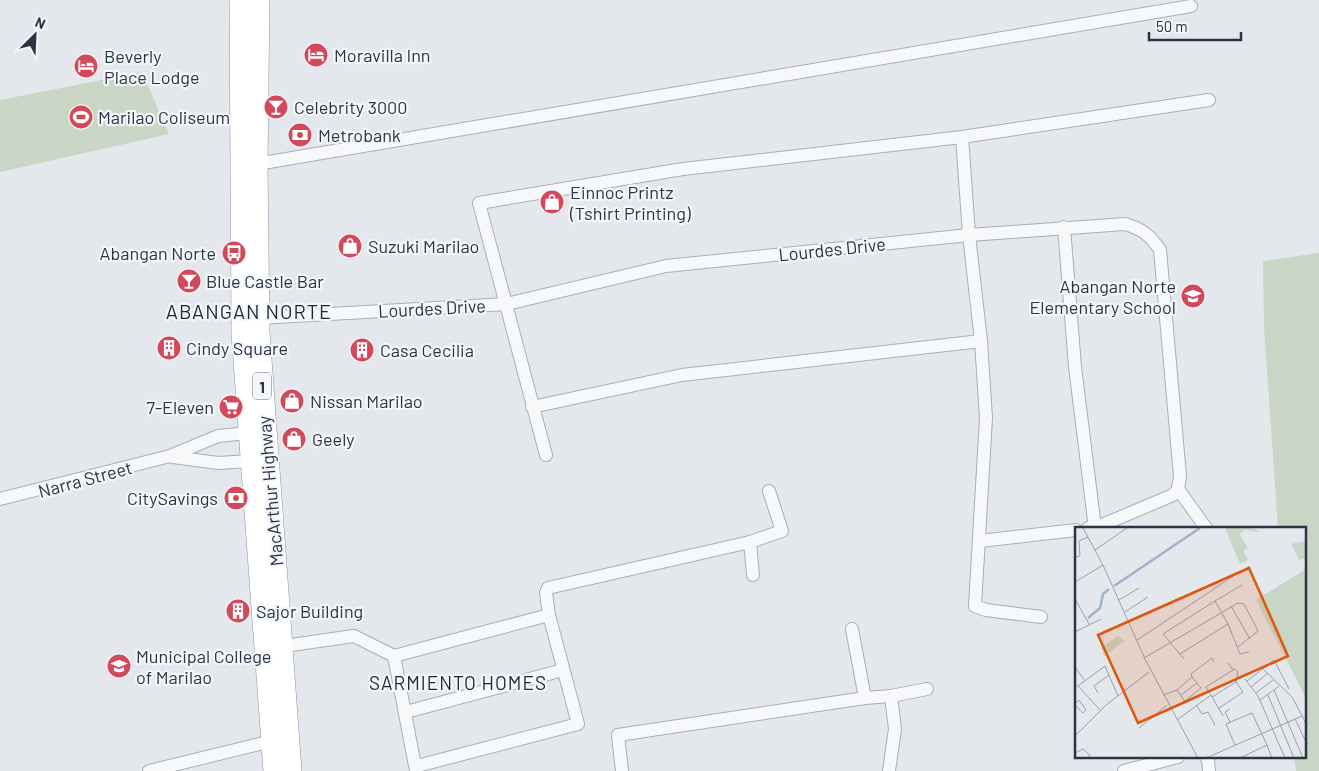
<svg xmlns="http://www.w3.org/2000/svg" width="1319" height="771" font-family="Barlow,sans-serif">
	<rect width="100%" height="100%" fill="#e4e7ec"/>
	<g fill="#c9d6c5">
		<polygon points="142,72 169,134 0,172 0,100"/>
		<polygon points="1319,253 1319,771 1296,771 1294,757 1305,757 1305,528 1278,528 1264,328 1263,261"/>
	</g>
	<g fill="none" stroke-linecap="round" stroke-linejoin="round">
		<defs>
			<g id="street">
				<polyline points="962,137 1209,100"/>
				<polyline points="257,164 1191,6"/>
				<polyline points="1064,227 1075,367 1095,528"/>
				<path d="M259,318l248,-14 159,-38 303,-31 156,-11c17,5 25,11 35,26l20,226 -2,13"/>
				<polyline points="532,407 682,375 981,341 986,418 975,606 986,610 1041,617"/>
				<polyline points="546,455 479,203 683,169 962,137 969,235 981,341"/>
				<polyline points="173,457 218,463 251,461"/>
				<polyline points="1178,489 1206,528"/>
				<polyline points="0,499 170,456 218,436 248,433"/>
				<polyline points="1088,528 1095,528 1173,495 1178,489"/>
				<polyline points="980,541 1076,530"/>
				<polyline points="750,542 782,531 769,491"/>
				<polyline points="549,615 546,593 548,588 750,542 753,575"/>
				<polyline points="277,647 354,636 394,656 416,771"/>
				<polyline points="394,656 549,615 578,724 417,766"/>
				<polyline points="891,696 927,689"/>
				<polyline points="865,698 891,696 895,729 889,771"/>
				<polyline points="406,712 563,670"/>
				<polyline points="1206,757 1208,760 1209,771"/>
				<polyline points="149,771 272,741"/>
				<polyline points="622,771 618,735 865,698 852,629"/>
				<polyline points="1124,771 1178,757"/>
			</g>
			<g id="highway">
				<polyline points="240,0 242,333 274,771"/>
				<polyline points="259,0 257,164 259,332 291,771"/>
			</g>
		</defs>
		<use href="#street" stroke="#a9aeb7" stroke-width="14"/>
		<use href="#highway" stroke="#8b94a3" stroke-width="22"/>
		<use href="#street" stroke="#f7f8fa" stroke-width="12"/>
		<use href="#highway" stroke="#fff" stroke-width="21"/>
	</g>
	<defs>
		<symbol id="hotel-disc" viewBox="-11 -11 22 22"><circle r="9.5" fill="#d1495b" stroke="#f4f6f9"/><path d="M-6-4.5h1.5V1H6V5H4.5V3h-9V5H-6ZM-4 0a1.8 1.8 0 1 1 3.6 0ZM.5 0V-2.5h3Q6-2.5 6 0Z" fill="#fff"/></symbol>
		<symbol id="bar-disc" viewBox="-11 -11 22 22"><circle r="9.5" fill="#d1495b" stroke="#f4f6f9"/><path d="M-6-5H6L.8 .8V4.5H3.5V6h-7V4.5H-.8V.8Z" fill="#fff"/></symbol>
		<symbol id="stadium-disc" viewBox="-11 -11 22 22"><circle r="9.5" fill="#d1495b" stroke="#f4f6f9"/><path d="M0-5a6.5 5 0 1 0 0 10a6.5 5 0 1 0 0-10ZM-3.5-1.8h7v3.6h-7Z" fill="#fff"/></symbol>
		<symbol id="bank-disc" viewBox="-11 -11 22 22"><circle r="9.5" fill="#d1495b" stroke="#f4f6f9"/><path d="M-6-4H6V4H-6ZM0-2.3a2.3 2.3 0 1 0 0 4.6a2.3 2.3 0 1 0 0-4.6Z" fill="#fff"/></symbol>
		<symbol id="shop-disc" viewBox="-11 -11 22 22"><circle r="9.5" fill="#d1495b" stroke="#f4f6f9"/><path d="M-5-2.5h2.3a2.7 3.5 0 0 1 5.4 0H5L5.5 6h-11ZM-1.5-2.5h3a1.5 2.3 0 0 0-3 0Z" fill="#fff"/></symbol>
		<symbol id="bus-disc" viewBox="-11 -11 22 22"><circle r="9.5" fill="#d1495b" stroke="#f4f6f9"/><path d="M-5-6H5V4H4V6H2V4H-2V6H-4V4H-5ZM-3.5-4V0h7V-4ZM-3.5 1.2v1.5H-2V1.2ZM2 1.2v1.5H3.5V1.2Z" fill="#fff"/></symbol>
		<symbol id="school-disc" viewBox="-11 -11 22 22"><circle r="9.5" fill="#d1495b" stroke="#f4f6f9"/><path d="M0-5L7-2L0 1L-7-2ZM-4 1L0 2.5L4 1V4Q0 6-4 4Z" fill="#fff"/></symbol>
		<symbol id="building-disc" viewBox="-11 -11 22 22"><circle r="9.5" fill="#d1495b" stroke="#f4f6f9"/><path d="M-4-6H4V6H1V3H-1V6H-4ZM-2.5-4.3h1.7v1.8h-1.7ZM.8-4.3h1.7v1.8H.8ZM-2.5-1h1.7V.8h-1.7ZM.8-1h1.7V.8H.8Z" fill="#fff"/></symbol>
		<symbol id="supermarket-disc" viewBox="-11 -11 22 22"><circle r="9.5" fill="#d1495b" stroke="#f4f6f9"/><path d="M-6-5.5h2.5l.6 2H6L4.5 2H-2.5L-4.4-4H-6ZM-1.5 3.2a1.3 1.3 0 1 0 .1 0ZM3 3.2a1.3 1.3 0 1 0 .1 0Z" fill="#fff"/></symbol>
		<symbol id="university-disc" viewBox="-11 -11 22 22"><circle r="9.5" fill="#d1495b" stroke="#f4f6f9"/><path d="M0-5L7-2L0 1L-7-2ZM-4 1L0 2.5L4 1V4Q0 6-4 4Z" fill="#fff"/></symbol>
	</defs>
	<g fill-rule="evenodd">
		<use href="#hotel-disc" x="302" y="41" width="28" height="28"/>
		<use href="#hotel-disc" x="72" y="52" width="28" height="28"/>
		<use href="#bar-disc" x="262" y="93" width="28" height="28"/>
		<use href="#stadium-disc" x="67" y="103" width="28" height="28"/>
		<use href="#bank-disc" x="286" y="121" width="28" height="28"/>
		<use href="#shop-disc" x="538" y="188" width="28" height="28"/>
		<use href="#shop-disc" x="336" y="232" width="28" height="28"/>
		<use href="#bus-disc" x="220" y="239" width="28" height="28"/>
		<use href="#bar-disc" x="175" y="267" width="28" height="28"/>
		<use href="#school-disc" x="1179" y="282" width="28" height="28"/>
		<use href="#building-disc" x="155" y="334" width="28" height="28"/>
		<use href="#building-disc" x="348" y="336" width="28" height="28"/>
		<use href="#shop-disc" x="278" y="387" width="28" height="28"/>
		<use href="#supermarket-disc" x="217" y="393" width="28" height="28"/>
		<use href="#shop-disc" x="280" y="425" width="28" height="28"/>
		<use href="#bank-disc" x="222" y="484" width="28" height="28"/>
		<use href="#building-disc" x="224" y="597" width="28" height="28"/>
		<use href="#university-disc" x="105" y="652" width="28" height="28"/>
	</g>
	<g text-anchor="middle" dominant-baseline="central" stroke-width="4.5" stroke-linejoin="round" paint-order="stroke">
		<rect fill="#f4f6f9" stroke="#676e7b" stroke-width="1" x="253" y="372.5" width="18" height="27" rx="4"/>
		<g font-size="16" font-weight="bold" fill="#2b3445">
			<text x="262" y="386">1</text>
		</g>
		<g font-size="18" fill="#2b3445" stroke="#f4f6f9" text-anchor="start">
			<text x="334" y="55">Moravilla Inn</text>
			<text x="104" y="56">Beverly<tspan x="104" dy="21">Place Lodge</tspan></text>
			<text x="294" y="107">Celebrity 3000</text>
			<text x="98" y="117">Marilao Coliseum</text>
			<text x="318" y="135">Metrobank</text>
			<text x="570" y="192">Einnoc Printz<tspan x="570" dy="21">(Tshirt Printing)</tspan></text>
			<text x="368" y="246">Suzuki Marilao</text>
			<text x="216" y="253" text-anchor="end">Abangan Norte</text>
			<text x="206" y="281">Blue Castle Bar</text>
			<text x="1176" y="286" text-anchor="end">Abangan Norte<tspan x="1176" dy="21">Elementary School</tspan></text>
			<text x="186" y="348">Cindy Square</text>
			<text x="380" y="350">Casa Cecilia</text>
			<text x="310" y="401">Nissan Marilao</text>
			<text x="214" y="407" text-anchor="end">7-Eleven</text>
			<text x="312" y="439">Geely</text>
			<text x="218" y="498" text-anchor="end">CitySavings</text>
			<text x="256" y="611">Sajor Building</text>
			<text x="136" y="656">Municipal College<tspan x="136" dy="21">of Marilao</tspan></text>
		</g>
		<g font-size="18" fill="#2b3445" stroke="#f4f6f9">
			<text transform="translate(832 249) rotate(-6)">Lourdes Drive</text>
			<text transform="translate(432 308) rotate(-3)">Lourdes Drive</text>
			<text transform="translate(85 479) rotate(-15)">Narra Street</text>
			<text transform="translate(270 491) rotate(-95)">MacArthur Highway</text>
		</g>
		<g font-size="19" letter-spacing="1" fill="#1d2536" stroke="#f4f6f9">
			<text x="458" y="682">SARMIENTO HOMES</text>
		</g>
		<g font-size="20" letter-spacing="1" fill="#1d2536" stroke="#f4f6f9">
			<text x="249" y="311">ABANGAN NORTE</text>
		</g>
	</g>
	<g transform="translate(1075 527)">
		<rect width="231" height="231" fill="#e4e7ec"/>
		<path d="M150,1h28l7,4 -15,-2 -6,4 9,14 -5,3 5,9 -8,4zM232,14l-1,17 -7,2 -8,-16zM231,42v129l-50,-98zM43,109l7,5 -21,15 -3,-8z" fill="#c9d6c5"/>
		<path fill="none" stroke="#9fb4cc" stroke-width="2.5" d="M39,59l86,-58M13,91l12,-10 3,-14 6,-5"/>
		<path fill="none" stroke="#9a9fa9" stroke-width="1" d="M8,1l20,37 42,94 53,99M20,23l32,-22M0,30l5,-1 -1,-15 9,-4M0,55l28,-17M0,72l14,25M44,73l20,-12M140,74l27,-16M156,79l19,33M50,85l23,-15M0,105l26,-13M62,113l98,-65M163,120l20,-16M105,127l48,-30 12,30 9,-2M69,131l94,-55 6,1 14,27M109,132l-21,-25 52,-33 13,23M0,140l10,14M187,141l30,29 15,28M158,143l2,-1 3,3 -2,10M117,150l-1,-3 21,-16 2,4M170,152l13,17 27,62M172,154l27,-21 15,29M3,159l23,25M176,160l16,-13M0,161l30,-22 13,30M102,163l15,-13 9,11 -16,13M199,163l29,68M23,166l-4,-7 15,-11M181,166l17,-13M88,168l14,-5 9,13M106,168l16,-12M136,168l-5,-8 27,-17 -5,-7M193,168l26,63M137,170l24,-15 7,10 -24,16M185,173l19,-14M0,177l4,-4 7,10 -3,3 -8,-8M121,178l6,9 6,-2 7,13M155,182l-5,3 5,10M220,192l12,25M102,193l34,-25 12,21M64,201l28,-23M0,209l31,-31 43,-33M160,218l-9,-21 26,-11 15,32M0,226l8,-4 7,6 -2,3M131,231l96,-42M165,231l27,-13 5,13"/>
		<path fill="#df570f" fill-opacity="0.15" stroke="#df570f" stroke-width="2.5" d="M174,41l39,88 -150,67 -40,-88z"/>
		<rect width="231" height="231" fill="none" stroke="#2b3445" stroke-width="2.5"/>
	</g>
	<g transform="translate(35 35) rotate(24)" stroke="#f4f6f9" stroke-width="4" paint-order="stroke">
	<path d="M0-4L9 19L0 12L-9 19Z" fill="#2b3445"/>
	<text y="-8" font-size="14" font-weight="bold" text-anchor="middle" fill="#2b3445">N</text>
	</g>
	<path d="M1149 32v8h92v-8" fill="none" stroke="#2b3445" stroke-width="2.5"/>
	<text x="1156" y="32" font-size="15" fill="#2b3445" stroke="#f4f6f9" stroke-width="4" paint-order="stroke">50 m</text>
</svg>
